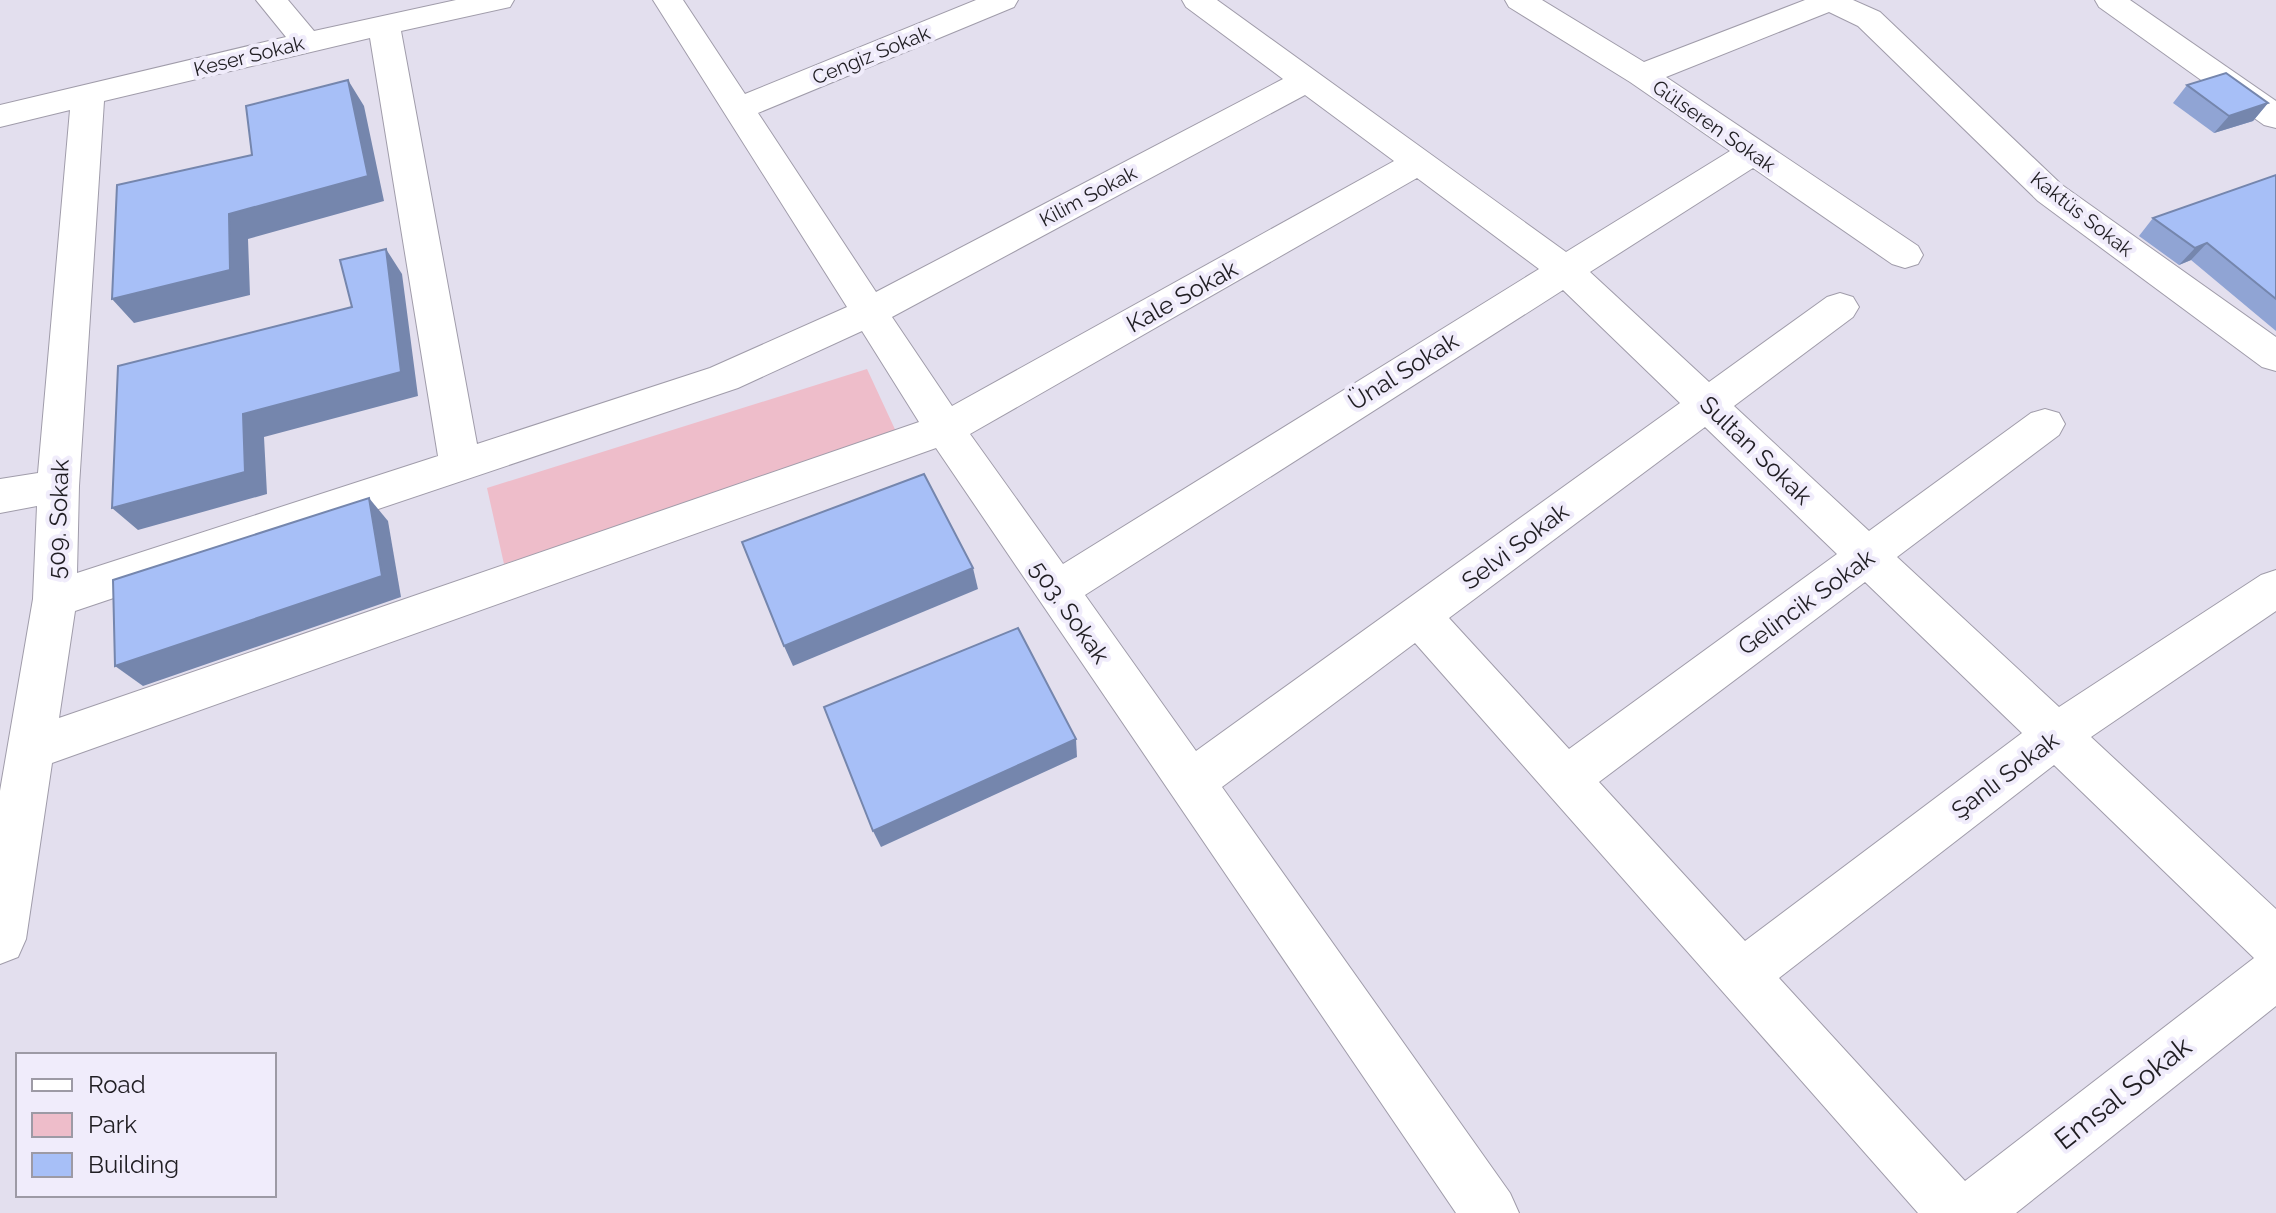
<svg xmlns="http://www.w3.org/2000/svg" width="2276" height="1213" font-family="Raleway,sans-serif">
	<rect width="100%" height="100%" fill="#e3dfee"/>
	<polygon fill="#eebdca" points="867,369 899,438 755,481 504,564 487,488"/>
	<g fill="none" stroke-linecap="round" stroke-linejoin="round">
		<defs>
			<g id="minor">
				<path d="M256,0h32l26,31 142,-31h58l-4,7 -109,24 76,413 233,-76 137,-61 -194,-307h30l62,94 231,-94h42l-4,7 -256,106 118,179 407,-213 -97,-72 -4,-7h35l349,252 164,-101 -100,-69 -121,-75 -4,-7h37l102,62 161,-62h48l27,12 182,173 214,152v34l-14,-4 -224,-166 -180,-175 -29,-14 -163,65 252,169 5,9 -5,9 -13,4 -13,-4 -139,-96 -163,104 119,110 118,-85 13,-4 13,4 6,10 -6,10 -119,89 135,125 162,-118 14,-4 14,4 6,11 -6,11 -162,122 162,150 202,-132 15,-5v41l-185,126 185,172v97l-260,207h-98l-503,-570 -193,144 288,406 9,20h-63l-520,-765 -884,315 -26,176 -8,18 -18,7v-173l33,-192 4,-93 -37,7v-34l38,-6 32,-363 -70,17v-22l286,-68zM370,38l68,418 -361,117 2,-87 25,-385zM1305,95l89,66 -442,245 -60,-89zM1417,178l122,91 -476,295 -93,-130zM1563,290l117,113 -484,348 -111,-156zM862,331l57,91 -860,296 16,-107 663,-223zM1705,427l132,127 -268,195 -120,-131zM1865,582l157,151 -277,208 -146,-159zM2054,765l200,193 -289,223 -186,-203z"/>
				<polygon points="2095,0 2130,0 2276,101 2276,128 2264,125 2099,7"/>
			</g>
		</defs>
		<use href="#minor" stroke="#a09caa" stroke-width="2"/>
		<use href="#minor" fill="#fff" fill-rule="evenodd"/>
	</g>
	<g fill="#90a4d4">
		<polygon points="2187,85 2268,103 2253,121 2214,133 2173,103"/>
		<polygon points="2276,175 2276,331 2191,260 2179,265 2139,236 2153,218"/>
	</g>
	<g fill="#7586ad">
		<polygon points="348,80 364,106 384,201 248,239 250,295 134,323 112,299 229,214"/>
		<polygon points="2268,103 2253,121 2214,133 2229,116"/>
		<polygon points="2207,243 2191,260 2179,265 2195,248"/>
		<polygon points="386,249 402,274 418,396 264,437 267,494 138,530 112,508 243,414 401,372"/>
		<polygon points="369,498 388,521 401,597 143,686 115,666"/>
		<polygon points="973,568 978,589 793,666 784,646"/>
		<polygon points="1076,739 1077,757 881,847 873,831"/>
	</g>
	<g fill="#a7bff7" stroke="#7586ad" stroke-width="2">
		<polygon points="2226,73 2268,103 2229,116 2187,85"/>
		<polygon points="348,80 368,176 229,214 230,270 112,299 117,185 252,155 246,106"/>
		<polygon points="2276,175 2276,299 2207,243 2195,248 2153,218"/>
		<polygon points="386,249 401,372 243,414 245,472 112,508 118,366 352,307 340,260"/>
		<polygon points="924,474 973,568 784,646 742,542"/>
		<polygon points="369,498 382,576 115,666 113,580"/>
		<polygon points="1018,628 1076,739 873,831 824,707"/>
	</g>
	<g text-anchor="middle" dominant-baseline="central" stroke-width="8" stroke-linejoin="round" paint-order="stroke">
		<g font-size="20" fill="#201e23" stroke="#f0ecfb">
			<text transform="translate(871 55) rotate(-22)">Cengiz Sokak</text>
			<text transform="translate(249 56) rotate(-14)">Keser Sokak</text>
			<text transform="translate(1714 126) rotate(35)">Gülseren Sokak</text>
			<text transform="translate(1088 196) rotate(-28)">Kilim Sokak</text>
			<text transform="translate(2082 214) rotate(38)">Kaktüs Sokak</text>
		</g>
		<g font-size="24" fill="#201e23" stroke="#f0ecfb">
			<text transform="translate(1182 296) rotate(-29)">Kale Sokak</text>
			<text transform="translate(1403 371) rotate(-32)">Ünal Sokak</text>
			<text transform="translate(1756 450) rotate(44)">Sultan Sokak</text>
			<text transform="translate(58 519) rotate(-88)">509. Sokak</text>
			<text transform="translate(1515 546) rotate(-37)">Selvi Sokak</text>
			<text transform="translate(1806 602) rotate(-36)">Gelincik Sokak</text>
			<text transform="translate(1070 612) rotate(55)">503. Sokak</text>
			<text transform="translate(2005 775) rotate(-37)">Şanlı Sokak</text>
		</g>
		<g font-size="28" fill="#201e23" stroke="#f0ecfb">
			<text transform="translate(2123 1093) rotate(-38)">Emsal Sokak</text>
		</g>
	</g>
	<rect x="16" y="1053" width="260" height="144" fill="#f0ecfb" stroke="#9d9aa5" stroke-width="2"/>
	<rect x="32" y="1079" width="40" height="12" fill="#ffffff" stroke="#9d9aa5" stroke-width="2"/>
	<text x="88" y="1093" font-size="24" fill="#201e23">Road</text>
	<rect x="32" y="1113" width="40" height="24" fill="#eebdca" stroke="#9d9aa5" stroke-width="2"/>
	<text x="88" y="1133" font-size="24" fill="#201e23">Park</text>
	<rect x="32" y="1153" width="40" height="24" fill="#a7bff7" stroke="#9d9aa5" stroke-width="2"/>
	<text x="88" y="1173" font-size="24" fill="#201e23">Building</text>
</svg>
